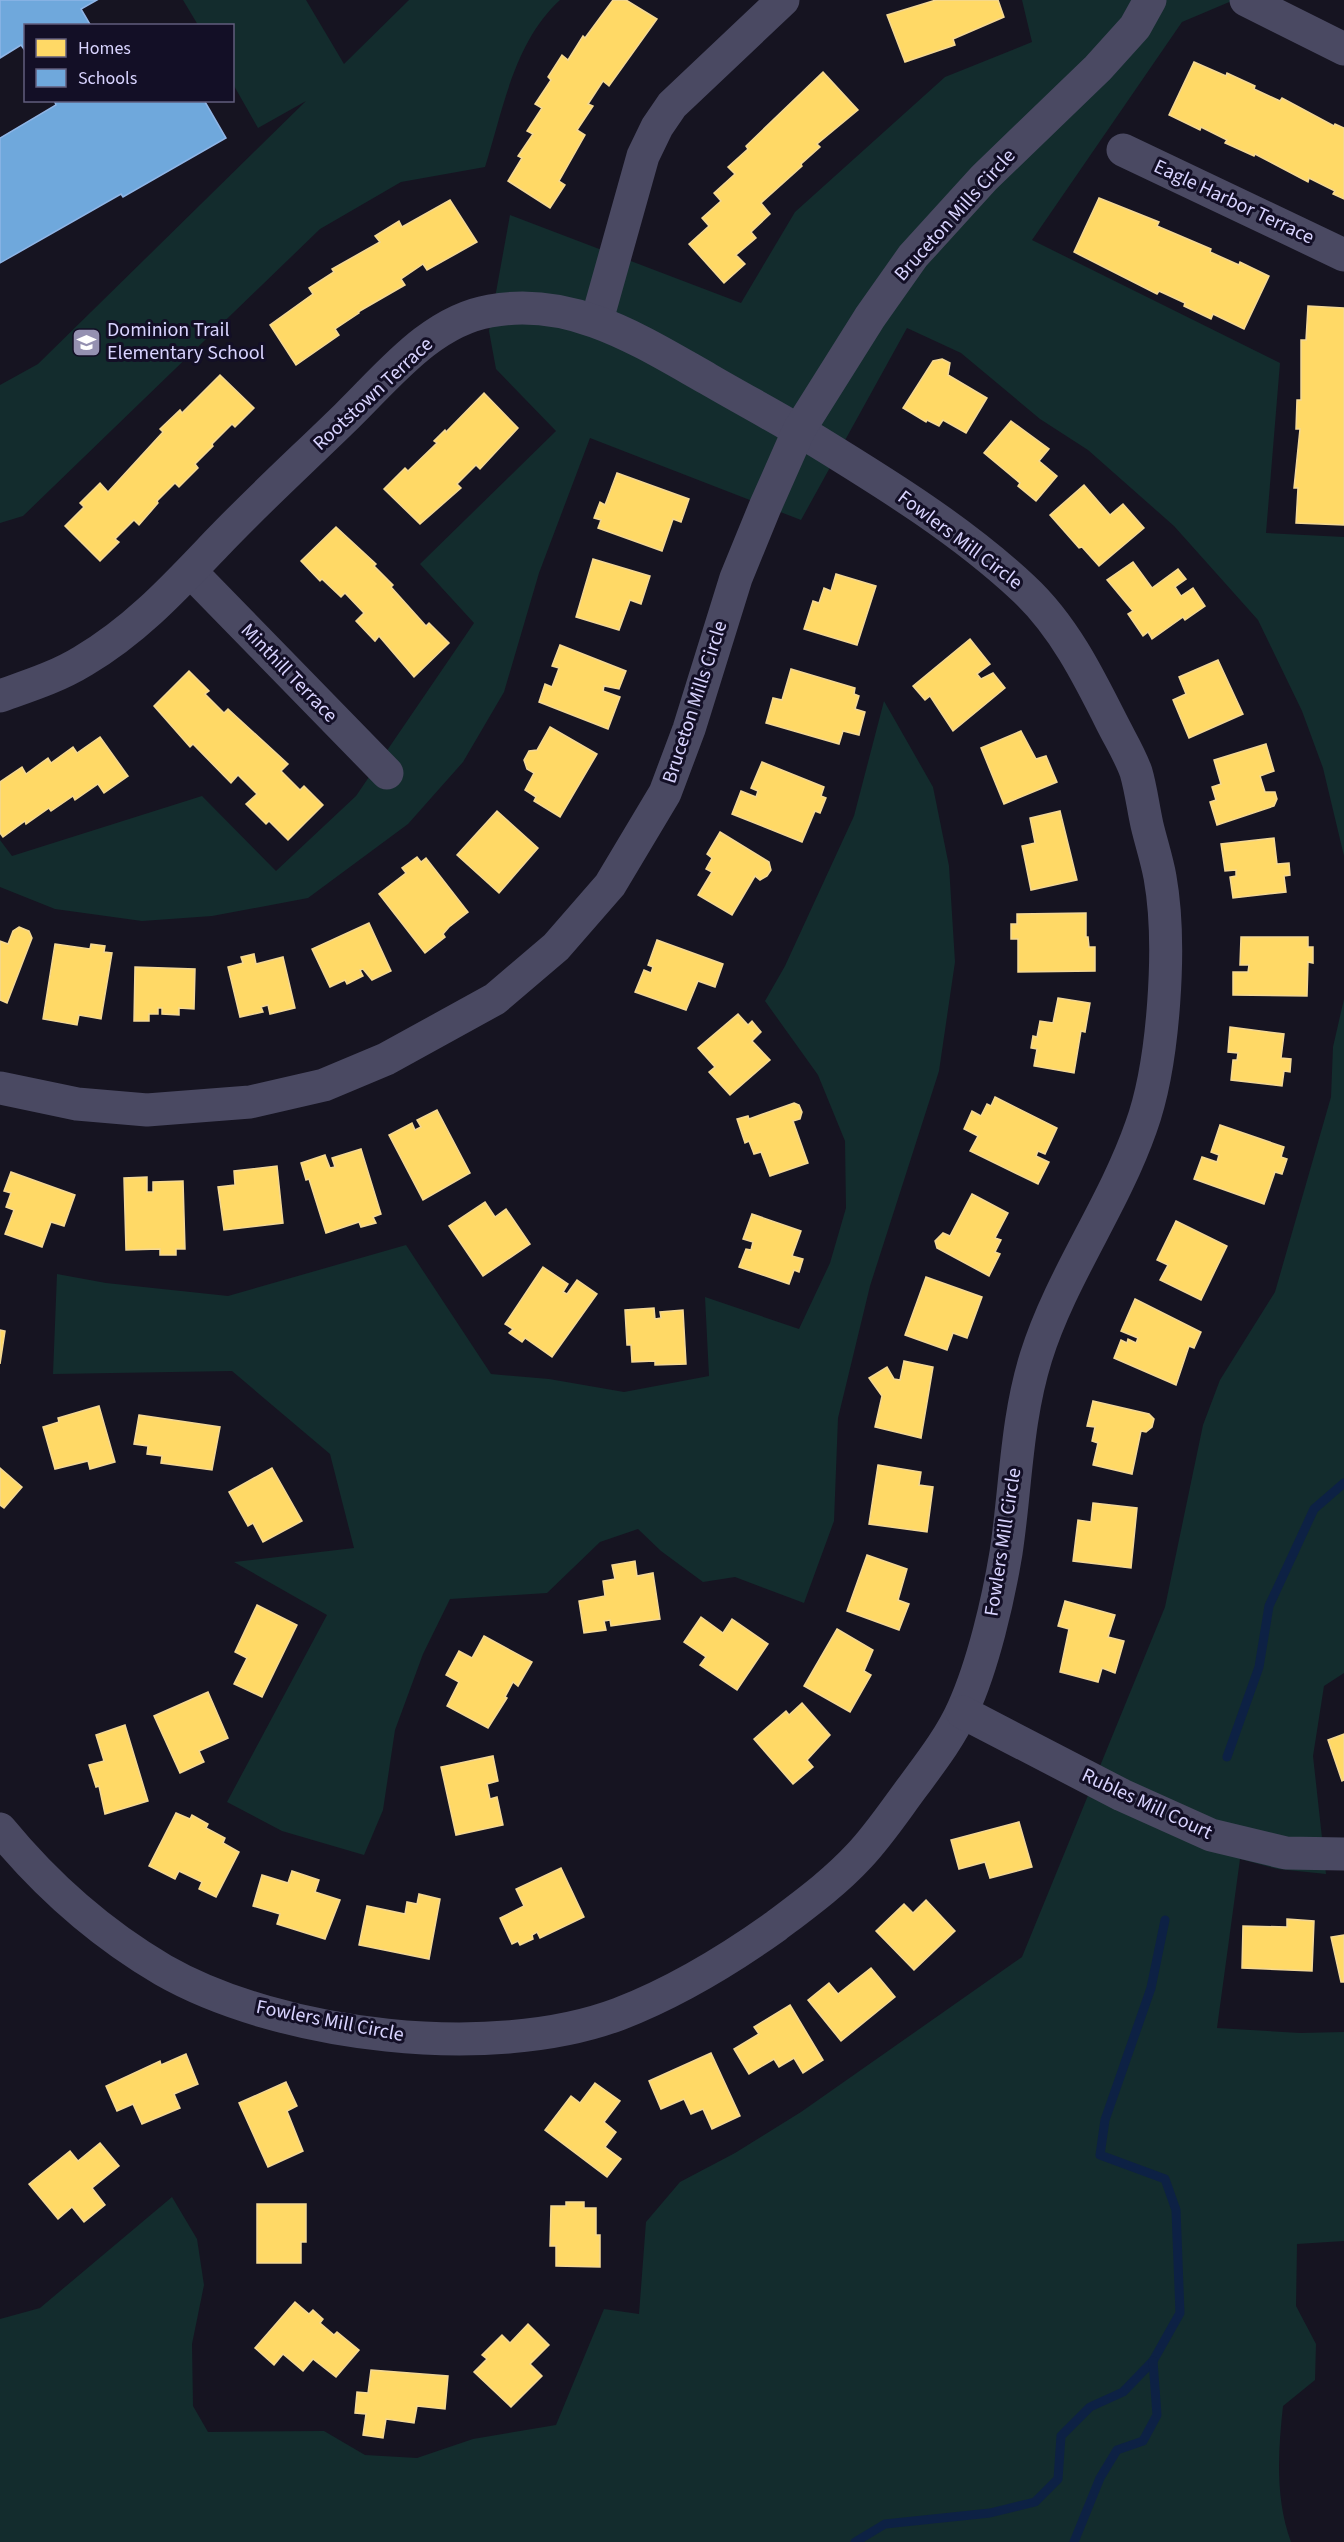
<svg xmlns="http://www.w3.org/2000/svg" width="1344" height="2542" font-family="'Source Sans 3',sans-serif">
	<rect width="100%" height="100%" fill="#161421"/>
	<g fill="#132c2d">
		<path d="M183,0h123l38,64 65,-64h151c-46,42 -57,110 -75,167l-84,15 -81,47 -297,287 -23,7v-138l38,-21 268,-263 -48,27 -25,-44 -1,-58 -34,-1z"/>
		<polygon points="1022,0 1234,0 1182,22 1032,240 1280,363 1266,533 1344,537 1344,856 1323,768 1302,711 1258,620 1174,526 1088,450 1040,419 961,353 907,328 801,520 590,438 539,573 504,692 463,762 408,824 308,898 212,916 142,921 55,909 0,887 0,840 12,856 202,796 276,871 356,796 474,623 420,564 556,431 496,369 489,331 510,215 741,303 795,212 945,77 1032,42"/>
		<polygon points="884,701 933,787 949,866 955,962 939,1071 870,1286 838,1418 834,1521 804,1603 735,1577 703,1582 661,1551 638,1529 600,1542 547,1593 450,1599 423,1654 395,1730 383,1810 364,1855 282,1831 227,1802 327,1615 234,1562 354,1548 330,1454 232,1371 53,1374 57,1274 106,1283 228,1296 406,1245 491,1374 549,1379 624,1392 709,1376 705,1297 799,1329 830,1263 846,1208 845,1141 818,1075 765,1001 785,966 854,816"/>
		<path d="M1344,999v674l-20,13 -11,70 13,118 -48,-5 -38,-10 -23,169 83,5 44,-1v209l-47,3 -1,62 20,38 -1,36 -32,26c-5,46 -8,92 8,136h-1291v-223l40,-11 132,-111 25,42 7,46 -12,59 1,62 15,26 116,-1 41,24 52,3 56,-19 83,-14 48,-116 35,5 7,-92 34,-40 55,-29 66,-41 221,-155 143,-350 38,-182 17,-45 55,-88 56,-195 2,-50z"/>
	</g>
	<g fill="#ffd966" stroke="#f4d894" stroke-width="1.5">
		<polygon points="613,0 626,0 657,19 609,86 603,81 588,104 593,106 577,130 585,135 559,181 565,185 550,208 508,181 522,158 518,156 533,134 527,131 542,108 535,104 551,80 548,77 562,55 568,60 583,36 585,38"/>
		<polygon points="936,0 998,0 1004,17 953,39 955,45 905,62 887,15"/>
		<polygon points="1194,62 1226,76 1227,73 1255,86 1254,89 1280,101 1282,98 1334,126 1335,124 1344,128 1344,199 1333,194 1335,191 1309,178 1308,182 1255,154 1254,156 1225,143 1227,140 1201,127 1200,130 1169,115"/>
		<polygon points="823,72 858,110 817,144 820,147 801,164 802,166 761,203 770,214 751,232 756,238 736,255 745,264 724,283 689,244 709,226 702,218 721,201 714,193 735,174 728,167 748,149 746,146"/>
		<polygon points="1099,198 1159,222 1157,226 1211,249 1210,252 1239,265 1240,262 1269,276 1244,329 1213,314 1211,319 1184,306 1185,303 1159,291 1157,294 1074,252"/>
		<polygon points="450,200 477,242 427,270 423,264 401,279 405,285 358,312 359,313 335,329 339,335 296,365 270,325 313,294 309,288 334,272 332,269 380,242 375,236 399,221 402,227"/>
		<polygon points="1308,306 1344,308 1344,525 1296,523 1298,488 1294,488 1300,429 1296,429 1297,400 1301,400 1301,340 1306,340"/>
		<polygon points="942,359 950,363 948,375 987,398 966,433 943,420 939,426 927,420 926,422 903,408 933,361"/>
		<polygon points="220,375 254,408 235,427 232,424 212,444 213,446 195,464 198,468 179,487 175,483 157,501 158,503 139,525 134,520 115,539 119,542 100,561 65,526 84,507 80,503 100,483 108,492 163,432 160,429 180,410 182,413"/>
		<polygon points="484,393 518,428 480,469 476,465 457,484 461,488 420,524 384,489 405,468 408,471 437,443 434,441 445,430 446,432"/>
		<polygon points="1011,421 1049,449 1039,461 1057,476 1036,501 1018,486 1020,483 984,453"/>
		<polygon points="617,473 689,499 681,522 673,519 662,551 598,528 601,520 594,518 600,502 605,505"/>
		<polygon points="1084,485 1110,515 1123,504 1144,528 1099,566 1082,547 1079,548 1050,515"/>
		<polygon points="336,527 376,564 374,566 393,585 391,587 426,626 429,623 449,643 414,677 379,636 375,641 356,621 364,613 345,593 341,597 322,579 320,581 301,561"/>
		<polygon points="593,559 650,576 641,604 630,600 619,630 576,617"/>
		<polygon points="1133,562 1152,588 1178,569 1186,579 1175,587 1181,596 1193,588 1205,606 1185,620 1183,617 1152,639 1148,632 1143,636 1128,614 1133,611 1107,580"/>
		<polygon points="836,574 876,586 857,645 804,629 813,601 819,603 824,588 831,591"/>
		<polygon points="970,639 990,664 977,674 981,679 993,673 1005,688 953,731 930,696 925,700 913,686"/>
		<polygon points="560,645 626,671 619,689 604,686 603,691 620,697 608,729 539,702 545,684 552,687 559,668 552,666"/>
		<polygon points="1218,660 1243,714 1189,738 1173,700 1186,694 1179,677"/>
		<polygon points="791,669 855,688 854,694 859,696 855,709 865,712 859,735 843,731 839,744 766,723 773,698 782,700"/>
		<polygon points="189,671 209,691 205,694 224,713 228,709 288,764 281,771 300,790 304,786 323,805 288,840 269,821 266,824 246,804 257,794 238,775 231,783 193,744 190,747 154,706"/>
		<polygon points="550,727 597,754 560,817 534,801 536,797 525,790 534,773 527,769 524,760 529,751 537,750"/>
		<polygon points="1021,731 1036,759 1046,756 1057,782 1004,804 981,748"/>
		<polygon points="100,737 128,776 104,793 98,784 75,800 73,796 51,811 49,808 26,824 25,821 3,837 0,833 0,782 22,767 26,774 48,758 51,763 73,747 77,753"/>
		<polygon points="1266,744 1274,771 1260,776 1265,792 1275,792 1277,799 1274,806 1217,825 1210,802 1216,800 1212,787 1221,784 1214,760"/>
		<polygon points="762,762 824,787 821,796 826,798 820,813 815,811 802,842 732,814 741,791 756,797 758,791 751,788"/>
		<polygon points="497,811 538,848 499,893 457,855"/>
		<polygon points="1060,811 1077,880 1031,890 1022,846 1035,843 1030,818"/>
		<polygon points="720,832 769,862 771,870 767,876 760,880 755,876 732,915 698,895 712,872 706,869 712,858 707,854"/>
		<polygon points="1274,838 1277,864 1289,863 1290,875 1284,876 1286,892 1233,898 1230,877 1236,876 1236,870 1225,871 1221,844"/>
		<polygon points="417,857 421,862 426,858 468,912 449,927 443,934 445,937 425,953 379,894 406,873 402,868"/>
		<polygon points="1086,913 1086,937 1088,937 1089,947 1095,947 1095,971 1018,972 1018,939 1011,939 1011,924 1017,924 1017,914"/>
		<polygon points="369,923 391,971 372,980 363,969 360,970 363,976 347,984 345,980 330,987 312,949"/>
		<polygon points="19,927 29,931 32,938 7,1003 0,1000 0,941 8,944 13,931"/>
		<polygon points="1241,937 1308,937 1308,947 1313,947 1313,963 1308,962 1307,996 1233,995 1233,972 1248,972 1249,965 1240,965"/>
		<polygon points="657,940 723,964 715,987 698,981 686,1010 635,992 644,970 651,973 653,967 648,965"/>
		<polygon points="55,944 90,949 91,944 105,946 104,952 112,953 101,1019 79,1015 77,1025 43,1019"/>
		<polygon points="254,954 256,964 283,957 295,1008 270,1014 268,1005 261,1007 263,1012 240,1017 228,967 243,963 241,957"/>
		<polygon points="135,967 195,969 194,1009 179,1008 179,1015 162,1014 162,1008 158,1008 158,1014 149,1014 149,1021 134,1021"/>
		<polygon points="1058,998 1090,1003 1085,1032 1081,1031 1074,1073 1034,1066 1037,1049 1031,1048 1033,1036 1037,1037 1040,1021 1053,1023"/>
		<polygon points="738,1014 748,1025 752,1021 761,1032 752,1041 770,1060 730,1095 709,1072 715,1067 698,1048"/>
		<polygon points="1230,1027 1284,1034 1281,1058 1291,1059 1290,1072 1284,1071 1282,1086 1231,1080 1233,1060 1237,1060 1238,1053 1228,1052"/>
		<polygon points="995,1097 1057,1128 1045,1154 1038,1151 1036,1156 1049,1162 1038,1184 970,1151 978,1136 964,1129 972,1111 981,1116 987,1104 991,1106"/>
		<polygon points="794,1103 799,1105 802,1112 800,1119 793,1121 808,1163 770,1176 761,1152 754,1154 749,1141 745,1143 737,1119 748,1116 749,1119"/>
		<polygon points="437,1110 470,1173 423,1200 389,1135 412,1123 415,1130 421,1127 417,1120"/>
		<polygon points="1220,1125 1284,1147 1281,1157 1287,1159 1282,1174 1275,1172 1264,1204 1194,1179 1202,1157 1217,1162 1219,1155 1211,1152"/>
		<polygon points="361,1149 381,1214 373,1217 376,1223 361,1227 359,1222 326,1233 309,1179 306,1180 301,1163 325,1155 330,1168 335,1167 332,1158"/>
		<polygon points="277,1166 283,1223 224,1230 218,1187 235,1185 234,1171"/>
		<polygon points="11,1172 75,1195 64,1226 51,1222 42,1247 5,1234 14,1210 6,1207 11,1193 4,1191"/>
		<polygon points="147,1177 147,1192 153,1192 153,1182 183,1181 185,1249 176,1249 176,1255 160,1255 160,1249 126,1250 124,1178"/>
		<polygon points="972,1194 1008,1213 995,1238 1001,1240 995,1252 1000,1254 989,1276 937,1248 935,1241 943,1233 950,1236"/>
		<polygon points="485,1202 495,1217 506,1209 530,1244 483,1276 449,1226"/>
		<polygon points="752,1214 801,1231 792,1256 803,1259 799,1272 794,1270 789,1284 739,1267 746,1249 751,1250 753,1242 743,1239"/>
		<polygon points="1176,1221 1227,1246 1201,1300 1160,1280 1168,1265 1157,1260"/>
		<polygon points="543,1267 568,1284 563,1292 567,1294 577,1280 597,1294 552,1357 525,1338 522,1342 509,1333 513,1329 505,1324"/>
		<polygon points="926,1277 982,1297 967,1338 953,1333 947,1350 905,1335"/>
		<polygon points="1135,1299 1201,1332 1194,1348 1189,1346 1176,1385 1114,1358 1121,1340 1127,1343 1128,1339 1136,1343 1138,1338 1121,1331"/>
		<polygon points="654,1308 655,1319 661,1318 660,1312 683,1310 686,1364 655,1365 655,1361 632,1362 631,1345 627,1345 625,1310"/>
		<polygon points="0,1330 5,1331 0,1364"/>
		<polygon points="904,1361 933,1367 921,1438 875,1427 882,1396 869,1378 887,1367 894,1379 900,1380"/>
		<polygon points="1093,1401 1149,1414 1154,1419 1152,1427 1146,1432 1141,1431 1132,1474 1093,1465 1098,1443 1092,1441 1095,1427 1087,1426"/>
		<polygon points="99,1406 115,1462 90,1469 88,1461 55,1469 43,1427 59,1422 58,1418"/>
		<polygon points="139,1415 220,1427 212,1470 161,1463 162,1456 147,1454 148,1446 134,1444"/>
		<polygon points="878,1465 921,1472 919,1485 933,1487 927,1532 869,1524"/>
		<polygon points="0,1468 22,1487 4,1508 0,1505"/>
		<polygon points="272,1468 302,1521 263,1542 253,1523 248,1526 229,1492"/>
		<polygon points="1093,1503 1137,1508 1131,1568 1073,1561 1078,1520 1091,1522"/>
		<polygon points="867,1555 907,1569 898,1600 909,1604 899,1630 847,1611"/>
		<polygon points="635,1561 637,1576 653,1573 660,1619 611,1626 610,1620 604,1621 606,1630 584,1633 579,1601 605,1596 603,1581 615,1579 612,1565"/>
		<polygon points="1065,1601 1115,1615 1108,1637 1124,1641 1115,1673 1102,1668 1098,1682 1060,1672 1069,1629 1058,1626"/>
		<polygon points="257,1605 297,1625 262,1697 234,1684 247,1658 235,1652"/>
		<polygon points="701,1617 723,1633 732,1619 768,1644 737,1690 700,1665 706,1657 684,1642"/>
		<polygon points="837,1629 873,1650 864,1671 871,1675 850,1712 804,1686"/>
		<polygon points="484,1636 532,1662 518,1686 513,1682 505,1697 507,1698 488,1728 447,1706 459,1682 446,1675 459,1651 472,1658"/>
		<polygon points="208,1692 228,1738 199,1751 204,1762 180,1773 154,1716"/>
		<polygon points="802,1703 830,1735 807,1760 813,1767 793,1784 754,1739 786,1711 789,1715"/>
		<polygon points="125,1725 148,1801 105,1814 99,1786 96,1787 89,1765 104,1761 96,1735"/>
		<polygon points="1344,1734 1344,1780 1342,1781 1328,1740"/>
		<polygon points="493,1756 498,1781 487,1784 490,1799 497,1797 503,1825 456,1835 441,1767"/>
		<polygon points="176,1813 190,1819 192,1815 208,1824 206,1828 225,1838 223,1843 239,1852 216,1897 199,1889 202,1882 179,1871 175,1879 149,1866"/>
		<polygon points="1019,1822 1032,1867 990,1878 985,1862 959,1869 951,1840"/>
		<polygon points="561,1868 584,1917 540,1938 537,1932 532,1935 533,1939 520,1945 518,1941 512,1944 500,1918 524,1906 516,1889"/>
		<polygon points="292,1871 319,1880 315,1892 340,1900 325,1939 277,1924 280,1914 253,1906 262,1875 288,1883"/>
		<polygon points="419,1894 440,1899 429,1959 359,1945 367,1906 405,1914 407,1902 417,1904"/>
		<polygon points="926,1900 955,1931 914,1970 876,1931 904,1904 913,1913"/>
		<polygon points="1287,1919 1314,1921 1312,1971 1242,1968 1243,1926 1287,1927"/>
		<polygon points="1344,1935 1344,1982 1341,1982 1331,1937"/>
		<polygon points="871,1968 895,1997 841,2041 808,2000 829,1983 838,1994"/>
		<polygon points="790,2005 823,2060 803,2073 794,2058 779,2067 774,2059 749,2074 734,2049 759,2034 754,2027"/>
		<polygon points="711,2053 740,2116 712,2129 703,2109 691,2114 684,2099 661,2109 649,2081"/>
		<polygon points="186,2054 198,2084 174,2094 180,2108 142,2124 133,2104 117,2111 106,2086 160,2061 161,2065"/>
		<polygon points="286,2082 297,2106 287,2111 303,2151 268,2167 239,2103"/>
		<polygon points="595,2083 620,2101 604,2122 616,2132 605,2147 621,2159 607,2177 545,2130 571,2096 580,2103"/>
		<polygon points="100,2143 119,2166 92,2188 105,2205 84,2222 72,2207 58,2219 29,2184 70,2151 78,2161"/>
		<polygon points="566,2202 584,2202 584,2208 596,2208 596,2235 600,2235 600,2267 556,2266 556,2246 550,2246 551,2206 566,2206"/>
		<polygon points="257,2204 306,2204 306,2242 301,2242 301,2263 257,2263"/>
		<polygon points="295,2302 309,2314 313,2310 323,2319 320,2323 334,2335 337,2332 359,2350 336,2377 313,2359 303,2371 283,2354 274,2365 255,2348"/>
		<polygon points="528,2324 549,2345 530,2364 542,2376 511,2407 474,2372 487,2359 482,2355 502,2335 510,2343"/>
		<polygon points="371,2370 448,2376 445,2409 417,2406 414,2423 386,2419 383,2438 363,2435 366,2414 355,2413 357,2392 368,2393"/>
	</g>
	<g fill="#6fa8dc" stroke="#8fb5e6" stroke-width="1.5">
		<polygon points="0,0 97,0 81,9 91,26 26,26 26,52 21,45 0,58"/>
		<polygon points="54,100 204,100 226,138 123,197 121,194 0,263 0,138 56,105"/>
	</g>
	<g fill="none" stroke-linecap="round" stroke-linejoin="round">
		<g stroke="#0d2144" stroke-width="9">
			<polyline points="1227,1757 1259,1667 1269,1606 1314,1509 1344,1483"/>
			<polyline points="855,2542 885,2524 990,2513 1035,2502 1058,2479 1061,2436 1090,2407 1123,2392 1153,2361 1180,2313 1176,2210 1165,2179 1100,2155 1105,2120 1151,1988 1165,1920"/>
			<polyline points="1074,2542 1100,2478 1117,2450 1143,2441 1157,2415 1153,2361"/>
		</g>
		<g stroke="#4a4962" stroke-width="33">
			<polyline points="1246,0 1344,49"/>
			<polyline points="1123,150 1344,255"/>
			<polyline points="597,320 643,156 657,127 672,105 783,0"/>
			<polyline points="191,572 387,773"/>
			<path d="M0,696c28,-10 57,-19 83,-35 53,-31 93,-75 135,-119 41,-43 86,-84 129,-126 41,-40 84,-95 143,-105 82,-15 149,29 218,68 36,21 74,41 110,63 70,43 144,89 205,146 40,37 65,87 89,135 8,16 18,32 24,49 5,17 7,35 11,53 4,17 10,35 13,52 12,67 4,187 -19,250 -28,80 -80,150 -105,230 -20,64 -20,130 -30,196 -8,48 -23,112 -43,156 -12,27 -32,53 -49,76 -18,24 -35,50 -55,71 -25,27 -54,48 -83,70 -49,35 -100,66 -157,88 -127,48 -339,23 -456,-44 -63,-37 -117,-85 -163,-141"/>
			<polyline points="0,1088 77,1104 147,1110 250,1102 324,1085 386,1059 495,999 556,947 610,885 665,793 689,729 736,578 765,507 799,430 870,317 913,256 984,178 1098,68 1135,27 1150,0"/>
			<polyline points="962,1712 1122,1795 1211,1835 1286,1853 1344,1854"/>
		</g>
	</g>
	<defs>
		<symbol id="school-square" viewBox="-11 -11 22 22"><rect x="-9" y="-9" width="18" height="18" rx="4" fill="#9591b1" stroke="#130f26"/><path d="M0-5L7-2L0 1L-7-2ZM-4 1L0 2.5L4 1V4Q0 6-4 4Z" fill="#fff"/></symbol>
	</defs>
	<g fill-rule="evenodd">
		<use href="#school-square" x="70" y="326" width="33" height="33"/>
	</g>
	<g text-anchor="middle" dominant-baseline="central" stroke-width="6" stroke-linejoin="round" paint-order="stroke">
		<g font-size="20" fill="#d9d4ff" stroke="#130f26">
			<text transform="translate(1234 202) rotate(25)">Eagle Harbor Terrace</text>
			<text transform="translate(955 215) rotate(-48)">Bruceton Mills Circle</text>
			<text transform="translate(373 394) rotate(-43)">Rootstown Terrace</text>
			<text transform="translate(960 540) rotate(37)">Fowlers Mill Circle</text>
			<text transform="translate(289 673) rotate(46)">Minthill Terrace</text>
			<text transform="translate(695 702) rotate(-72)">Bruceton Mills Circle</text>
			<text transform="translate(1003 1542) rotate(-81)">Fowlers Mill Circle</text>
			<text transform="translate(1147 1804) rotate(25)">Rubles Mill Court</text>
			<text transform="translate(330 2021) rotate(11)">Fowlers Mill Circle</text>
		</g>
		<g font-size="20" fill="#d9d4ff" stroke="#130f26" text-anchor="start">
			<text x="107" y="330">Dominion Trail<tspan x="107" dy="23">Elementary School</tspan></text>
		</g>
	</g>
	<rect x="24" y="24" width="210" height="78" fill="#130f26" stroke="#625e7d" stroke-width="1.5"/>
	<rect x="36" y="39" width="30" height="18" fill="#ffd966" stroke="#625e7d" stroke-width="1.5"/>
	<text x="78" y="54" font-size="18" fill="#d9d4ff">Homes</text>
	<rect x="36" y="69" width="30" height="18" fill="#6fa8dc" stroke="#625e7d" stroke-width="1.5"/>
	<text x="78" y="84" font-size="18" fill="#d9d4ff">Schools</text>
</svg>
